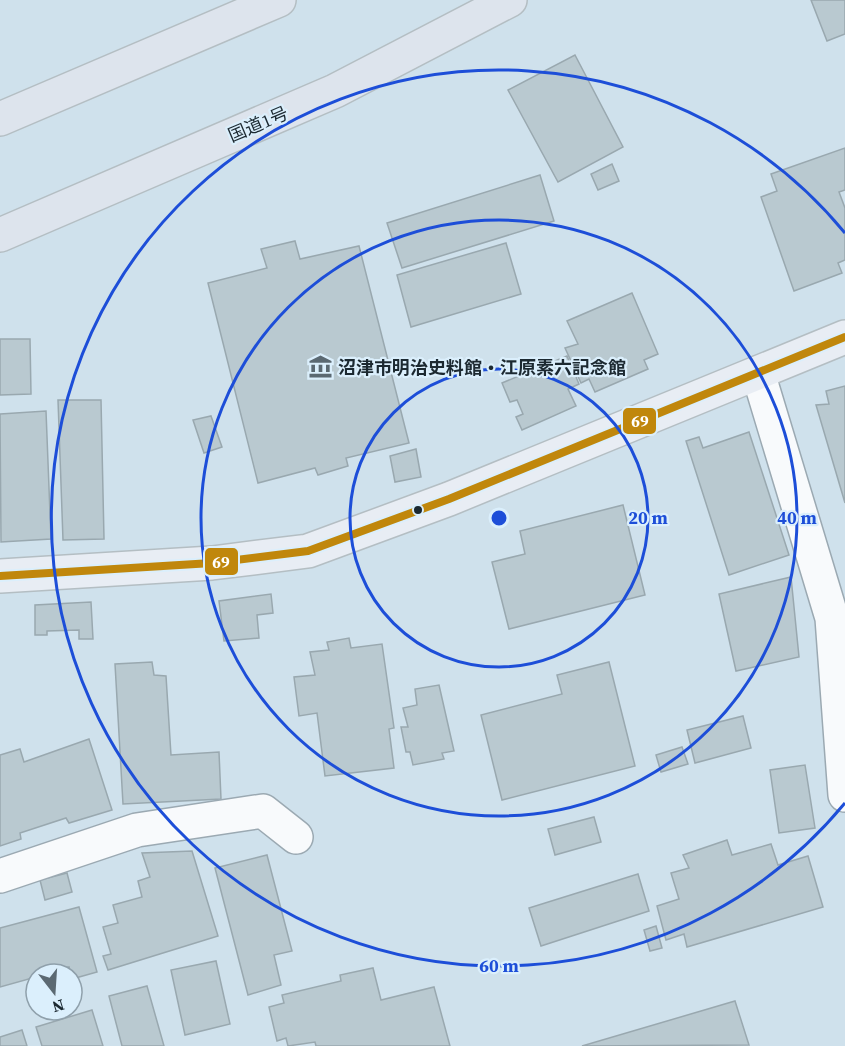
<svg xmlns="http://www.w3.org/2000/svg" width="845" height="1046" font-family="'Source Serif 4','Noto Sans JP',serif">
	<rect width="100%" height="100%" fill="#cfe1ec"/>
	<g fill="#b9c9d0" stroke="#99a8af" stroke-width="1.5">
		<polygon points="811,0 845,0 845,34 827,41"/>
		<polygon points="575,55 623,147 558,182 508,90"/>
		<polygon points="845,148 845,190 839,192 845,208 845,260 838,263 842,273 794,291 761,197 777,191 771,174"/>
		<polygon points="612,164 619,181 598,190 591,174"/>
		<polygon points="540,175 554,221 402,268 387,223"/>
		<polygon points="295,241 300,259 359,246 409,443 346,458 348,466 318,475 315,468 258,483 208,283 267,268 261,249"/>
		<polygon points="506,243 521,294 411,327 397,275"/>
		<polygon points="632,293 658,354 644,360 648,369 595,392 589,379 581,383 565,348 578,344 567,321"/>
		<polygon points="0,339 30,339 31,394 0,395"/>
		<polygon points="567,356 579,384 568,389 576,406 522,430 516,417 523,414 517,400 510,402 502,383"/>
		<polygon points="845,386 845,503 816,405 829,404 826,391"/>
		<polygon points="58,400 101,400 104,539 63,540"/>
		<polygon points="46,411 51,539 1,542 0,414"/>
		<polygon points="211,416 222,447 204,453 193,420"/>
		<polygon points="749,432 789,555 729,575 686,441 699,437 703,448"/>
		<polygon points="416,449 421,477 395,482 390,456"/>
		<polygon points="623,505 645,595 509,629 492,562 525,554 520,531"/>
		<polygon points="791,577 799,657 736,671 719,594"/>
		<polygon points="271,594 273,613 257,615 259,638 224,641 219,601"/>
		<polygon points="91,602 93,639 79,639 79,630 47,631 47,635 35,635 35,605"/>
		<polygon points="349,638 351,648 382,644 394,728 389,729 394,768 325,776 317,713 299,716 294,677 315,675 310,652 329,650 327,642"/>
		<polygon points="152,662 154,675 166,676 171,755 219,752 221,799 123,804 115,664"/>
		<polygon points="609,662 635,766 502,800 481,715 562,694 557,675"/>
		<polygon points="439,685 454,751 442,753 444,759 413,765 410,752 406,752 401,727 408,727 403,708 417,705 415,689"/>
		<polygon points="743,716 751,748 695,763 687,730"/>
		<polygon points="89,739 112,810 69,823 66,818 20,833 21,839 0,846 0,755 20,749 24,762"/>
		<polygon points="682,747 688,764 661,772 656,755"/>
		<polygon points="805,765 815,828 779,833 770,770"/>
		<polygon points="594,817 601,842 555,855 548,829"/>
		<polygon points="727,840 732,855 771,844 778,865 808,856 823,907 687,947 684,934 666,940 657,906 679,899 671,873 689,868 683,855"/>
		<polygon points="192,851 218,936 108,970 103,956 111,954 103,927 118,923 113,905 142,897 138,881 150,877 142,853"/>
		<polygon points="267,855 292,951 274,955 281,985 248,995 215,868"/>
		<polygon points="67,873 72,892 45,900 40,880"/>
		<polygon points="638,874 649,911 541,946 529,908"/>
		<polygon points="79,907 97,972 72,979 69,967 36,974 36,977 0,987 0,928"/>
		<polygon points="656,926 662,948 650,951 644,930"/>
		<polygon points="216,961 230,1024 185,1035 171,970"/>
		<polygon points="373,968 381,1000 434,987 450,1046 316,1046 315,1042 288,1046 286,1038 277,1041 269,1007 284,1003 282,995 341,981 340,975"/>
		<polygon points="147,986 164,1046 122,1046 109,996"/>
		<polygon points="735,1001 749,1045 582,1046"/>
		<polygon points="92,1010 103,1046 42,1046 36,1027"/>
		<polygon points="22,1030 27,1046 0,1046 0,1037"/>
	</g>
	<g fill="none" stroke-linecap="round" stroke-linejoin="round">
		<defs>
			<g id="street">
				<polyline points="758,373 832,618 845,795"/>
				<polyline points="0,876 137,830 263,811 296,837"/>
			</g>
			<polyline id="primary" points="0,576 212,563 308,551 449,499 845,337"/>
			<g id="highway">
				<polyline points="0,119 279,0"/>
				<polyline points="0,235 335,91 510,0"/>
			</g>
		</defs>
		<use href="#street" stroke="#9ba9b2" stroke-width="36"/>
		<use href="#primary" stroke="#b4bec3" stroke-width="36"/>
		<use href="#highway" stroke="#b4bec3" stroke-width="36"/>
		<use href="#street" stroke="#f8fafc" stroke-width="33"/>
		<use href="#primary" stroke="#e8edf4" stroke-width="33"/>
		<use href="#highway" stroke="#dde4ed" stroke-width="33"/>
		<defs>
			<polyline id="bus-1" points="0,576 212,563 308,551 449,499 845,337"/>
		</defs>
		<use href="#bus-1" stroke="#dbeffc" stroke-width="12"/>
		<use href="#bus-1" stroke="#c0870c" stroke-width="8"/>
	</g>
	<g fill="none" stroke="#1d4ed8" stroke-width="3">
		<circle cx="499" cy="518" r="149"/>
		<circle cx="499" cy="518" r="298"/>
		<path d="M845 803A448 448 0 1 1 845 233"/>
	</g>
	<defs>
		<symbol id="museum-bare" viewBox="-9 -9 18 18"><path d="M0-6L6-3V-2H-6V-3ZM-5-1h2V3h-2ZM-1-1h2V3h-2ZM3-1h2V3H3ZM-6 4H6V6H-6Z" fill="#5b6972" stroke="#dbeffc" stroke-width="2.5" paint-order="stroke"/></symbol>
	</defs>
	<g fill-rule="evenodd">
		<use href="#museum-bare" x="304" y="350" width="33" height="33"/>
	</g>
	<circle fill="#1c2931" stroke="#dbeffc" stroke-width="2" cx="418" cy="510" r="5"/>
	<g text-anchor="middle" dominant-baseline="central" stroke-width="4.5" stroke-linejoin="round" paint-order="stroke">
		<g font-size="18" fill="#1c2931" stroke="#dbeffc">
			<text transform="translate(258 124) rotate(-23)">国道1号</text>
		</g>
		<g font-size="18" font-weight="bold" fill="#1c2931" stroke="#dbeffc" text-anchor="start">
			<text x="338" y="367">沼津市明治史料館・江原素六記念館</text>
		</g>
	</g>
	<circle cx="499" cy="518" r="9" fill="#1d4ed8" stroke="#dbeffc" stroke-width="3"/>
	<g font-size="18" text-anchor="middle" font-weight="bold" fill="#1d4ed8" stroke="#dbeffc" stroke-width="4.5" stroke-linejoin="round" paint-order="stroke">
		<text x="648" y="524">20 m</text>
		<text x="797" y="524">40 m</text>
		<text x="499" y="972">60 m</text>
	</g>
	<g stroke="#dbeffc" stroke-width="2">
		<rect x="622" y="407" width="35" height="28" rx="6" fill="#c0870c"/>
		<rect x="204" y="547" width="35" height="29" rx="6" fill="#c0870c"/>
	</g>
	<g font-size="16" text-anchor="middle" font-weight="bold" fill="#fff">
		<text x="640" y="427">69</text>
		<text x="221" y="568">69</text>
	</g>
	<g transform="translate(54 992) rotate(163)"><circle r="28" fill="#dbeffc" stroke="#8fa0ab" stroke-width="1.5"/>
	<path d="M0-4.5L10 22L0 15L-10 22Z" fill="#5b6972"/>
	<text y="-9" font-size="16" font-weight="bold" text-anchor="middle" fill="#1c2931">N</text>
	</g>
</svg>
